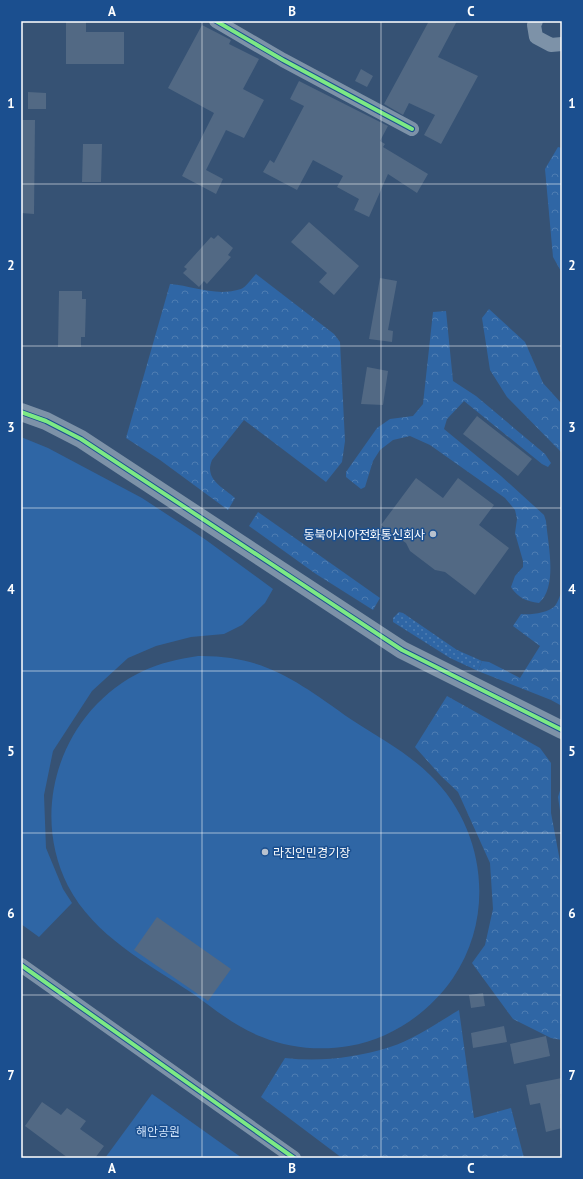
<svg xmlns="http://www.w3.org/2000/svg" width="583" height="1179" font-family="'PT Sans','Noto Sans KR',sans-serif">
	<defs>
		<pattern id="grass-dots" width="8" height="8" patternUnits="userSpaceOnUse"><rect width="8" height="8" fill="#2f66a5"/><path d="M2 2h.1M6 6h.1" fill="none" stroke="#4e7db2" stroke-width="1.8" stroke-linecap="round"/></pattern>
		<pattern id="forest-crowns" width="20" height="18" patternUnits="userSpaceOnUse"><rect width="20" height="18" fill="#2f66a5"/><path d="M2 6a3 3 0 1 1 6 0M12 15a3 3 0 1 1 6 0" fill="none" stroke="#4e7db2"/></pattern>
	</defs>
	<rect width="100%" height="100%" fill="#365274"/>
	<polygon fill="url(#grass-dots)" points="399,612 403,613 457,650 482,661 478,671 450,658 393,622 393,618"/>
	<g fill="url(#forest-crowns)">
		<polygon points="558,147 562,148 562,273 553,257 545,169"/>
		<path d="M256,274l78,60 6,8 5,99 -3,21 -16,20 -82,-62 -32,40c-8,19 10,27 23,38l-7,12 -68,-50 -34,-22 44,-154c24,2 46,13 71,5 5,-2 11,-11 15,-15z"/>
		<polygon points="489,309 525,342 543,383 562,404 562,453 507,397 490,370 482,318"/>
		<path d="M446,311l7,70 23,15 69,58 6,9 -3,4 -6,-3 -78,-63 -17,18 -3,10 57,47 43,39 2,6c2,24 12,65 -7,82 -13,-2 -21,-5 -28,-16l4,-11 8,-9v-6l-8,-28 2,-14 -2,-9 -10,-12 -75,-53 -20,-9 -17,4 -13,10 -7,11 -8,26 -4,2 -15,-12v-5l31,-44 13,-9 23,-3 10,-12 10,-92z"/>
		<polygon points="258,512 380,598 373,610 316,574 249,526"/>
		<path d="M562,591v115l-11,-6 -73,-29 4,-10 7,1 31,16 20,-32 -27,-20 8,-12c10,1 27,-1 34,-8 3,-4 5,-11 7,-15z"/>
		<polygon points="447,696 540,748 551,763 551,813 562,872 562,1040 551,1038 513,1019 472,963 485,945 493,909 490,863 458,792 441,776 415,747"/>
		<polygon points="562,784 562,824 558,797"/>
		<path d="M459,1010l15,108 37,-10 13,50h-182l-81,-61 24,-39c35,4 70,0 105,-11 23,-7 49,-25 69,-37z"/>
	</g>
	<g fill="#2f66a5">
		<polygon points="21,437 48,448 142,498 206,540 273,589 265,603 242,625 224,634 191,637 156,646 128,658 92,691 53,751 44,795 46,848 63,889 72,903 39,937 21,924"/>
		<path d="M198,656c68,-1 101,27 154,64 26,17 56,33 78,55 55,53 66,140 23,203 -24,35 -62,61 -104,68 -29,5 -60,2 -87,-9 -26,-10 -48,-28 -70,-44 -45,-30 -98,-57 -124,-107 -40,-79 -5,-177 75,-215 17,-8 35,-12 55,-15z"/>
		<polygon points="152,1094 242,1158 105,1158"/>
	</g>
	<g fill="#526984">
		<polygon points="66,21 86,21 86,32 124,32 124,64 66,64"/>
		<polygon points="429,21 457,21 438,57 478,76 441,144 424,135 435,115 409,103 403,115 384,104"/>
		<polygon points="202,25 231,40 229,44 259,59 243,89 264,100 244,138 226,130 206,170 223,179 216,194 182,176 214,113 168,88"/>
		<polygon points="361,69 373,76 367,87 355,81"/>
		<polygon points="299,81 388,126 380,141 385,144 383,147 428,174 417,193 388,174 369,217 354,210 359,199 337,187 343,176 313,160 297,190 263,172 270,160 274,163 304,106 290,99"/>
		<polygon points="28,92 46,93 46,109 28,109"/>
		<polygon points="21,120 35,120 34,214 21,213"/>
		<polygon points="83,144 102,144 101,182 82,182"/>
		<polygon points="309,222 359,266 334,295 319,282 327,273 291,242"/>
		<polygon points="218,235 233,248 228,255 231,257 207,284 204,281 199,287 183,273 187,269 184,267 211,237 214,239"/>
		<polygon points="380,278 397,281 388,330 393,331 392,342 369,339"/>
		<polygon points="59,291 82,291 82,299 86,299 85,337 81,337 81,347 58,347"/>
		<polygon points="367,367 388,371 383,405 361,404"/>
		<polygon points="477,416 532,459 518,476 463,434"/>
		<polygon points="416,478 443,498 458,478 494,505 479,525 509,548 475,595 445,572 435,570 410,551 406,543 381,525"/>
		<polygon points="157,917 231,969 208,1001 134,950"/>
		<polygon points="483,993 485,1006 471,1008 469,995"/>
		<polygon points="504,1026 507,1042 473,1048 471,1033"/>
		<polygon points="546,1036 550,1056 514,1064 510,1044"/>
		<polygon points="562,1078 562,1094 560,1094 562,1105 562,1128 546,1132 540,1103 530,1105 526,1085"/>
		<polygon points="42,1102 61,1115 67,1108 86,1121 80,1129 104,1146 95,1158 68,1158 25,1126"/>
	</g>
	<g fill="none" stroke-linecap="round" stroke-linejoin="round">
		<g stroke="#7d92a8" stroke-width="14">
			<polyline points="216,21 283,60 412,129"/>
			<polyline points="536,21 534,25 536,37 551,45 562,44"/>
			<polyline points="21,965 294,1158"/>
		</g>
		<polyline stroke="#7d92a8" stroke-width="18" points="21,412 46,421 81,439 402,650 562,730"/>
		<defs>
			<g id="cycleway">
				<polyline points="216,21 283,60 412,129"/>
				<polyline points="21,412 46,421 81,439 402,650 562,730"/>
				<polyline points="21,965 294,1158"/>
			</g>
		</defs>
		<use href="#cycleway" stroke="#1b4f8f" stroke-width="6"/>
		<use href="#cycleway" stroke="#7ce984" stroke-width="4"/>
	</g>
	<path fill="none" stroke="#fff" stroke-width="1" stroke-opacity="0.55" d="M202,21v1137M381,21v1137M21,184h541M21,346h541M21,508h541M21,671h541M21,833h541M21,995h541"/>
	<g fill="#b9c2ce" stroke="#1b4f8f" stroke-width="1.5">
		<circle cx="433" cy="534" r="4"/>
		<circle cx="265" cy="852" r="4"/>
	</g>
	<g text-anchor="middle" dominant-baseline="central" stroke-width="3" stroke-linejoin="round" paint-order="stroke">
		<g font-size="12" fill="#fff" stroke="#1b4f8f" text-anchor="end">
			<text x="425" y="534">동북아시아전화통신회사</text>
			<text x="273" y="852" text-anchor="start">라진인민경기장</text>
		</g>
		<g font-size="12" fill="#cfe3fa" stroke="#1b4f8f">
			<text x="158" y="1131">해안공원</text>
		</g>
	</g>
	<rect width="583" height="1179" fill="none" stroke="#1b4f8f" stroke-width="44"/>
	<rect x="22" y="22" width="539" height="1135" fill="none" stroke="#fff" stroke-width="1.5"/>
	<g font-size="13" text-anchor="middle" font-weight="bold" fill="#fff">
		<text x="112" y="16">A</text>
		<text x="292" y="16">B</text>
		<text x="471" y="16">C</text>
		<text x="11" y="108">1</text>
		<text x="572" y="108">1</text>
		<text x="11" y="270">2</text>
		<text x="572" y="270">2</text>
		<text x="11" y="432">3</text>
		<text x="572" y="432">3</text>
		<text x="11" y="594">4</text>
		<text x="572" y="594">4</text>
		<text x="11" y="756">5</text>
		<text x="572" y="756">5</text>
		<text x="11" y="918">6</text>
		<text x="572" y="918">6</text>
		<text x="11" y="1080">7</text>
		<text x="572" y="1080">7</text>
		<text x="112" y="1173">A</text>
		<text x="292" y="1173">B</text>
		<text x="471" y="1173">C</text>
	</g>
</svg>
